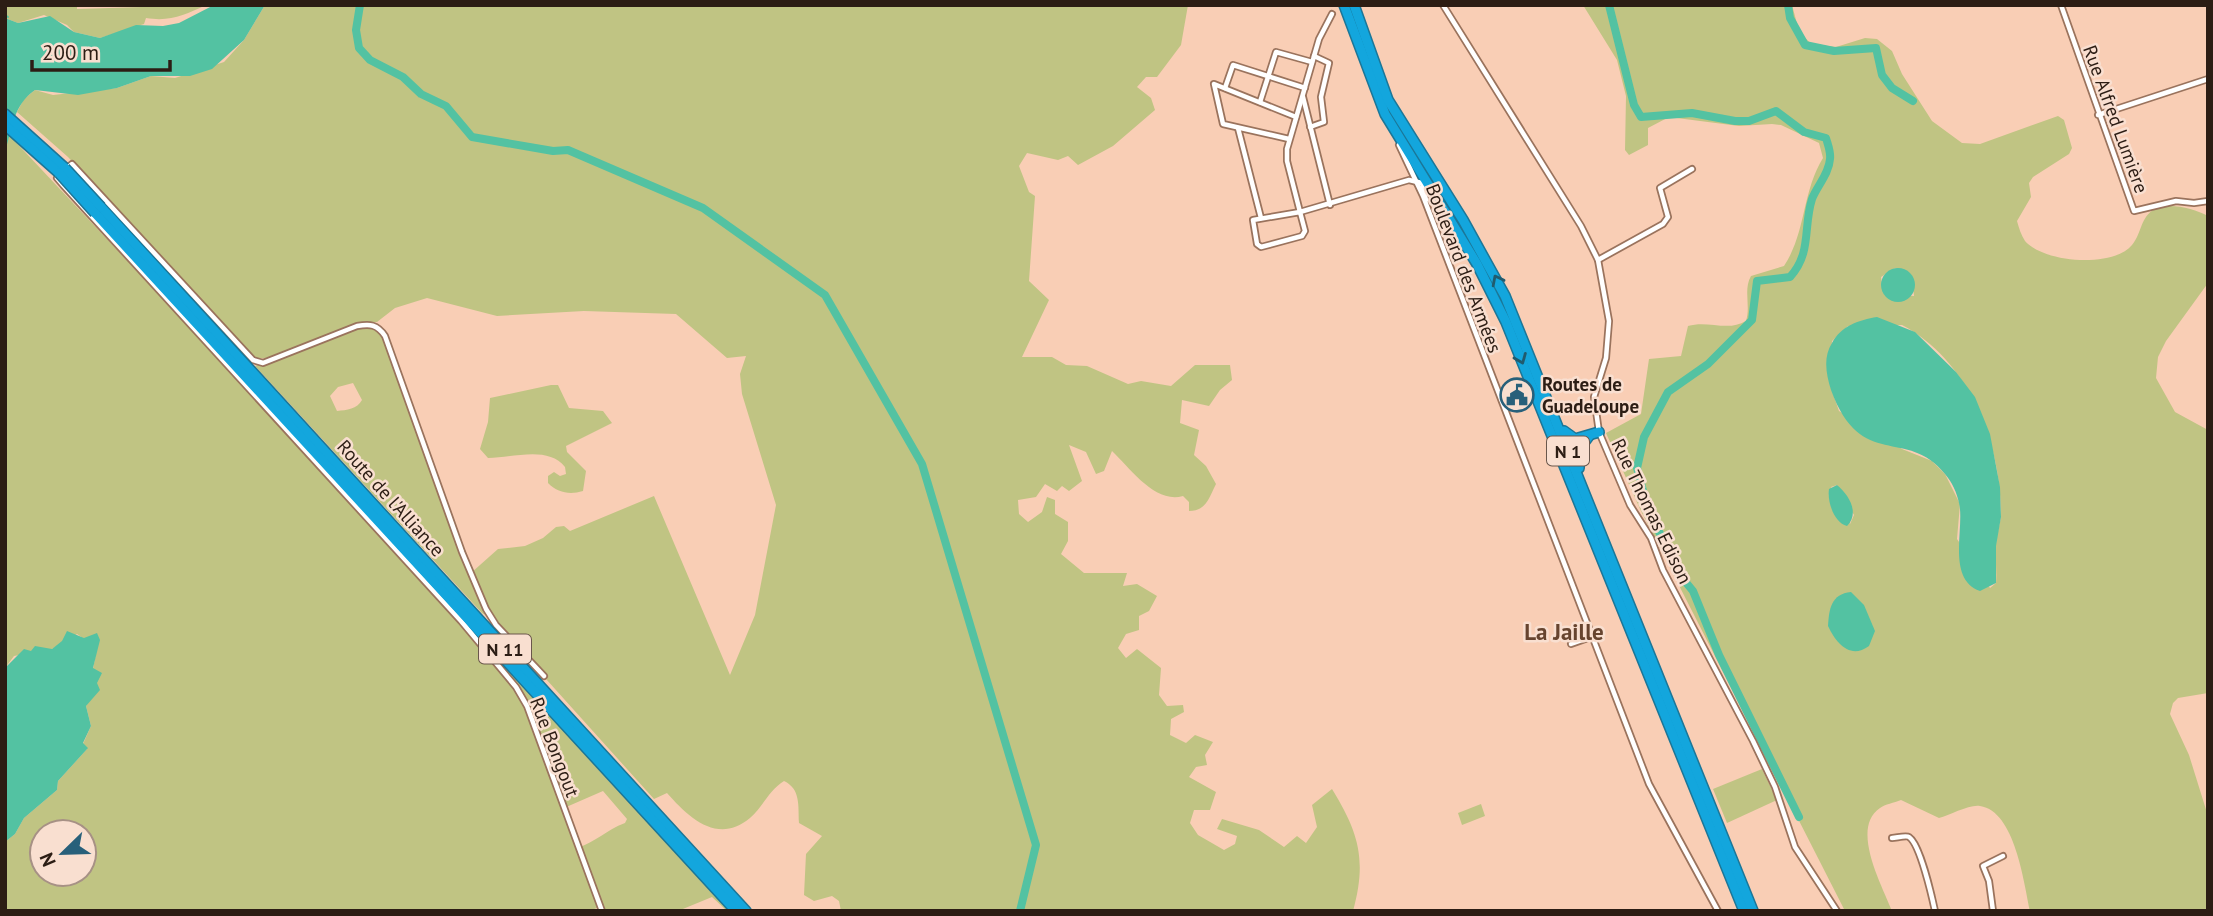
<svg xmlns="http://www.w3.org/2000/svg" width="2213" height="916" font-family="'PT Sans',sans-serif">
	<rect width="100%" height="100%" fill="#f9ceb5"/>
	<g fill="#c0c483" fill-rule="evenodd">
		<path d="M5,5h72v4l129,-4c-21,10 -36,17 -60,13l-2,6 -44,14 -26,-6 -7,-7 -23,-10 -26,8 -13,-5z"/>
		<path d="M265,5h923l-7,40 -24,32h-11l-9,10 14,11 4,12 -42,36 -35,19 -10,-9 -10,4 -31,-7 -8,13 10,26 6,4 -6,85 20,19 -27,57h30l14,8 21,1 41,18 13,-3 30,5 24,-21h35l2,15 -12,10 -11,16 -27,-6 -2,23 19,7 -5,25 12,11 10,18c-7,14 -10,27 -27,27v-9l-6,-6c-28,8 -52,-27 -71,-45l-8,20 -8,3 -10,-22 -17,-7 13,36 -13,10 -7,-5 -5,5 -12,-7 -9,13 -18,3 1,14 9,8 14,-10 5,-15 8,3v14l13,8v19l-7,13 23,19h43l-4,13 14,-2 20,12 -8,15 -10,5v14l-13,4 -8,14 8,10 11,-9 24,19 -2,27 8,11 16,-1 1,7 -13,7 -1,16 16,8 9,-8 18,7 -8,13 2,10 -11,2 -7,10 27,15 -6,18h-16l-4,13 8,12 26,15 11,-6 2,-8 -20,-7 5,-10 37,11 25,17 13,-11 9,7 11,-16 -5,-22 20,-16c27,44 35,71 21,122h-512l-2,-10 -7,-5 -18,5 -10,-6 2,-41 16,-18 -23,-13c-1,-17 2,-34 -15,-42 -16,10 -21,26 -34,37 -32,27 -61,0 -83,-25l-13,6 -162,-180 -10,-6 -227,-247 102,-40 14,-1 14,11 86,237 27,-24 27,-3 18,-8 13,-11 8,-1 6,5 84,-35 76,179 25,-60 21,-110 -34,-111 -2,-20 6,-18 -19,2 -51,-44 -92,-3 -87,5 -70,-18 -32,10 -18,14h-15l-89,35 -17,2 -188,-202 -51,-45 7,-13 11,-9 18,5 64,-7 34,-12 24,2 49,-16 20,-22zM353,383l9,17c-5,9 -15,10 -25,11l-7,-15 8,-9z"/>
		<path d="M1583,5h209l7,26 12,13 25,3 29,-9 12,1 15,12 10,23 30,47 30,22 18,1 78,-28 6,4 8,28 -3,6 -36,23 -4,6 2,14 -14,24c2,7 4,14 8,20 19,22 88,27 107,4 10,-12 8,-28 23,-36 15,-7 39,0 53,7v67l-42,58 -8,16 -2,21 19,34 33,18v263l-30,5 -5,5 -3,11 19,41 19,61v95h-178c-6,-28 -15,-100 -50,-105 -10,-2 -30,9 -41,12l-38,-18c-7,3 -16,4 -21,8 -30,20 2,77 12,103h-47l-205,-402 -34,-76 35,-19 8,-55 32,-3 7,-30c20,-6 40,6 58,-5 5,-15 -3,-31 5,-45l33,-10c22,-33 18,-74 39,-108l-4,-15 -38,-18 -9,-1 -33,2 -70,-9 -21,11v17l-19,10 -4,-5 1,-54 -9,-36zM1895,268l17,8 2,20 -31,-3 -2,-16zM1902,325c66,35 99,117 99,188 0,11 -5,21 -5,32 -1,13 1,25 0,38l-6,5 -33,-49 3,-35 -15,-30 -13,-13 -30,-12 -63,-38 -9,-26 2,-44 16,-15zM1837,485l17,30 -4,9 -19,-37z"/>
		<path d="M9,135l454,482 269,294h-5l-15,-14 -34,14h-76l-2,-4 -12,4h-583v-69l10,-8 9,-16 33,-28 1,-9 29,-32 -4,-5 8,-18 -5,-20 11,-23 -4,-14 4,-21 -20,-14 -25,15 -38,7 -9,12v-517zM603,791l24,28 -2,4c-19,7 -29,19 -48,25l-13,-40zM42,832h42v42h-42z"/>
		<path d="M551,385h7l11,23 34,3 9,12 -46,23 1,6 19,19 -3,20c-13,4 -25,2 -35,-8v-7l6,-4 6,4 6,-2 -1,-7c-17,-22 -53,-9 -77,-9l-8,-9 8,-27 2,-24z"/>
		<polygon points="1762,769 1777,800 1727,823 1713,789"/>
		<polygon points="1481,804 1485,816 1462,825 1458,813"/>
	</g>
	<g fill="#53c2a2">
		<path d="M214,5h51l-21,35 -32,29 -22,7h-39l-34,12 -39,7 -43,-5c-22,15 -22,38 -30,61v-133l13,5 32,-7 24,16 26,6 36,-13 27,1 16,-3z"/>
		<circle cx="1898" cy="285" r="17"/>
		<path d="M1877,317l38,15 41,40 19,25 15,37 10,53 1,30 -5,29v37l-16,8c-34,-12 -15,-64 -21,-88 -2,-10 -7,-21 -14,-29 -38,-48 -84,-2 -114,-84 -5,-16 -8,-33 1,-47 9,-17 27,-23 45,-26z"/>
		<path d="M1837,485c12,10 23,28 10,41 -13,-3 -20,-25 -18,-37z"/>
		<path d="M1851,592l13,13 11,26 -6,15c-19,14 -33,-3 -41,-20 1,-17 3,-32 23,-34z"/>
		<polygon points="67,631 84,638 97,633 100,640 93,668 102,673 97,683 100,690 86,706 91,726 83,743 88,748 58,781 57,790 24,818 15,834 5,842 5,668 24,649 31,651 35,646 52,649 62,641"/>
	</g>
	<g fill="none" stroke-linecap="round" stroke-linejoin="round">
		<polyline stroke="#53c2a2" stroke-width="2" points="5,15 8,17"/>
		<g stroke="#53c2a2" stroke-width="8">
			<polyline points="360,5 356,30 359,48 370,60 403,77 421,94 446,106 472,137 553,151 568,150 703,208 825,295 922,464 1036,845 1020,911"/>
			<path d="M1609,5l25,100 7,12 51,-4 43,8h14l27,-10 28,21 22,6c2,7 5,14 4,21 -1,15 -13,27 -18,40 -9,28 0,54 -22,78l-33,4 -5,39 -44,44 -40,28 -24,45 -7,31 10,38 32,68 14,17 26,64 80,162"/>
			<polyline points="1788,5 1790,18 1805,45 1834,51 1876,48 1882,75 1892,88 1913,101"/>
		</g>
		<defs>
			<g id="street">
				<polyline points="1443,5 1581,226 1598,260 1609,321 1606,358 1594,397 1599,432 1630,505 1651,538 1663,570 1753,741 1775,787 1795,847 1837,911"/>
				<polyline points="2061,5 2134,211 2176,201 2194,203 2208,201"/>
				<polyline points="1332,14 1319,39 1287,149 1287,161 1300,212 1409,180 1422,183 1426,200"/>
				<polyline points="1225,88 1233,65 1305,88"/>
				<polyline points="1303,97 1330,205"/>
				<polyline points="1260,102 1276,52 1312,62"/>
				<polyline points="2098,115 2208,79"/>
				<polyline points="1310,127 1324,122 1321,97 1329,63 1314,56"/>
				<polyline points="1238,128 1261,218"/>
				<polyline points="1289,139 1223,124 1214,84 1296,117"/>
				<polyline points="1399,145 1423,196 1649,784 1718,911"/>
				<path d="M66,169l6,-5 181,196 10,3 94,-37c13,-2 20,-2 28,10l77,216 24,57 10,16 48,51"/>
				<polyline points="60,175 57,178 63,185 461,621 516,687 527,706 602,911"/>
				<polygon points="1300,212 1305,231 1302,236 1261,247 1257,244 1253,220"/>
				<polyline points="1598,260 1663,224 1668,217 1660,188 1692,169"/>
				<polyline points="1571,644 1591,637"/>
				<path d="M1892,838c4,0 14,-3 17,-1 11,7 23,60 26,74"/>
				<polyline points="1993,911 1989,881 1983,866 2003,856"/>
			</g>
			<g id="highway">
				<polyline points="1344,5 1385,114 1477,264 1506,322 1744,911"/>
				<polyline points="1354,5 1388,100 1463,220 1505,296 1753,911"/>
				<polyline points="5,114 65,168"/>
				<polyline points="5,125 59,173"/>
				<polyline points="101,207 746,911"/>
				<polyline points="95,213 736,911"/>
				<polyline points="1564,431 1575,439 1599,432"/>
				<polyline points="1579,468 1580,448 1589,436"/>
			</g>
		</defs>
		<use href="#street" stroke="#9a735d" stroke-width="8"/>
		<use href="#highway" stroke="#1c7697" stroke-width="12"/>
		<use href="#street" stroke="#fff" stroke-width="4.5"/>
		<use href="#highway" stroke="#13a6dd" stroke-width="9"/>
		<defs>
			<g id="highway-bridge">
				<polyline points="65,168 101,207"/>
				<polyline points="59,173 95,213"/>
			</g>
		</defs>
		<use href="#highway-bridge" stroke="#1c7697" stroke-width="12" stroke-linecap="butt"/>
		<use href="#highway-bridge" stroke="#13a6dd" stroke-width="9"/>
	</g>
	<defs><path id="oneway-chevron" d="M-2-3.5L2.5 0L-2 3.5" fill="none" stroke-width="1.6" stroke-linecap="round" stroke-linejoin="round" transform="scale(1.75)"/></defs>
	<g stroke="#215b6e">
		<use href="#oneway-chevron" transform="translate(1497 280) rotate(-117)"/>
		<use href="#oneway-chevron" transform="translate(1521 359) rotate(68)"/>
	</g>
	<defs>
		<symbol id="civic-ring" viewBox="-11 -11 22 22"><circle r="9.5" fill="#f9dfd0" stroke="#28607a" stroke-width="1.5"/><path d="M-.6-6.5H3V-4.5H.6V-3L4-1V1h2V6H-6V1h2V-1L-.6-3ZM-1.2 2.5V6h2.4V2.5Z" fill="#28607a"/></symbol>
	</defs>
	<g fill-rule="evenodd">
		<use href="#civic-ring" x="1498" y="376" width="38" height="38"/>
	</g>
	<g text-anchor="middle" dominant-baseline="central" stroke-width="5" stroke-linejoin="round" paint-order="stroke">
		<g fill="#f9dfd0" stroke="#6a574c" stroke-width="2">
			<rect x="1547" y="436.5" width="42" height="29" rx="5"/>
			<rect x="479" y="634.5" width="52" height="29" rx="5"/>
		</g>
		<g font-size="18" font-weight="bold" fill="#2c1d14">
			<text x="1568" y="451">N 1</text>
			<text x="505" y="649">N 11</text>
		</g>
		<g font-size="19" fill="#2c1d14" stroke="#f9dfd0">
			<text transform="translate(2116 119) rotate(70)">Rue Alfred Lumière</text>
			<text transform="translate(1464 268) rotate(69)">Boulevard des Armées</text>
			<text transform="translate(391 498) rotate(48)">Route de l'Alliance</text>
			<text transform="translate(1652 511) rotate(64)">Rue Thomas Edison</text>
			<text transform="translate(555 747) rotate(69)">Rue Bongout</text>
		</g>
		<g font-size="19" font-weight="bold" fill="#2c1d14" stroke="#f9dfd0" text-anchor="start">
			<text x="1542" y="384">Routes de<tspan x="1542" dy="22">Guadeloupe</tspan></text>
		</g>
		<g font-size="23" font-weight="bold" fill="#67442f" stroke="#f9dfd0">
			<text x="1564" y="631">La Jaille</text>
		</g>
	</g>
	<rect width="2213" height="916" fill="none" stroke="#2c1d14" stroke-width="14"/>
	<g transform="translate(63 853) rotate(247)"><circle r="33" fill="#f9dfd0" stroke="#a79185" stroke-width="2"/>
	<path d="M0-5L12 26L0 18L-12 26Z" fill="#28607a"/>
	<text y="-10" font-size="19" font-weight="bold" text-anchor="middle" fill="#2c1d14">N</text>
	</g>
	<path d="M32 60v10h138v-10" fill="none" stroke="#2c1d14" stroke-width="3.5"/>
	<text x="42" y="60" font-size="21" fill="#2c1d14" stroke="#f9dfd0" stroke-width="5" paint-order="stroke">200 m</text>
</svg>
